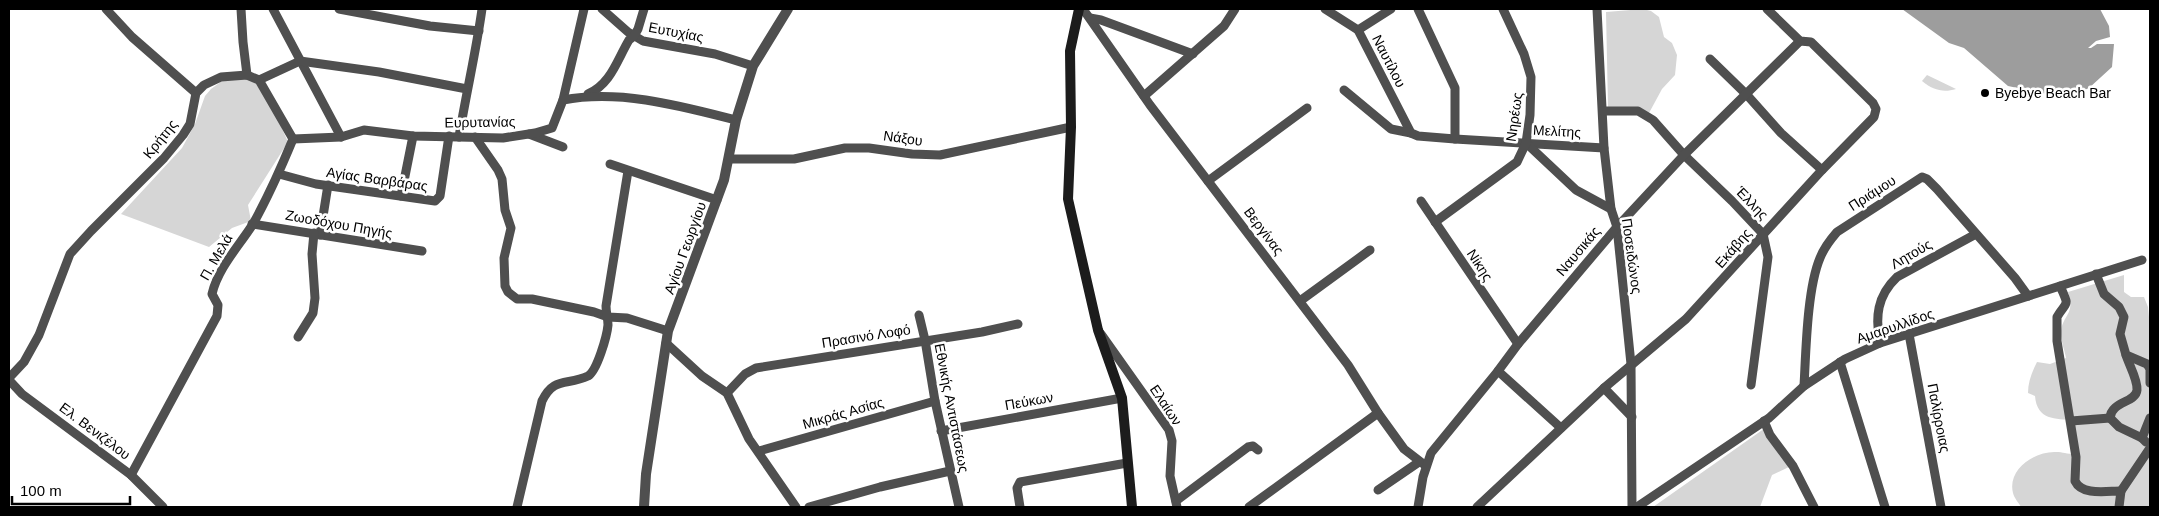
<svg xmlns="http://www.w3.org/2000/svg" width="2159" height="516" font-family="Arial,sans-serif">
	<rect width="100%" height="100%" fill="#fff"/>
	<g fill="#d6d6d6">
		<polygon points="1643,9 1651,11 1659,17 1664,37 1672,43 1677,55 1675,75 1662,89 1649,113 1633,107 1608,107 1606,12"/>
		<path d="M1927,75l29,14c-13,4 -23,1 -34,-8z"/>
		<polygon points="244,77 256,83 275,113 288,142 248,205 251,221 232,228 209,247 121,214 182,148 195,124 205,96 211,89 222,81"/>
		<path d="M2124,275v17l7,5h13l4,10 2,20v180h-129c-2,-4 -7,-9 -8,-14 -6,-24 22,-42 43,-41 8,0 12,3 23,2l-5,-34c-19,-1 -37,0 -39,-24l-7,-3c0,-11 4,-21 9,-31l13,2 16,-6c-1,-7 -5,-16 -5,-24 0,-19 15,-18 7,-42z"/>
		<polygon points="1768,426 1791,466 1772,475 1760,507 1653,507"/>
	</g>
	<polygon fill="#9d9d9d" points="1902,9 2100,9 2109,26 2110,37 2096,41 2088,48 2091,48 2097,44 2114,44 2112,67 2089,88 2066,98 2008,86 1964,48 1949,43"/>
	<g fill="none" stroke-linecap="round" stroke-linejoin="round">
		<g stroke="#4f4f4f" stroke-width="9">
			<polyline points="106,9 132,37 196,93"/>
			<polyline points="241,9 243,42 247,75"/>
			<polyline points="273,9 341,137"/>
			<polyline points="339,9 430,26 479,31"/>
			<polyline points="602,9 628,32 643,41 715,54 753,66"/>
			<polyline points="1083,9 1150,105 1348,365 1378,413 1404,449 1426,466"/>
			<polyline points="1325,9 1358,30 1411,133 1418,136 1455,139 1604,148"/>
			<polyline points="1418,9 1455,88 1455,139"/>
			<polyline points="1597,9 1604,148 1611,209 1617,227 1631,364 1632,507"/>
			<polyline points="1090,18 1101,20 1193,54"/>
			<polyline points="1358,30 1391,9"/>
			<polyline points="1710,59 1747,95 1781,133 1822,170"/>
			<polyline points="1344,90 1391,129 1411,133"/>
			<path d="M588,94c23,-10 29,-34 41,-54l5,-4 4,-7 6,-20"/>
			<polyline points="1144,96 1224,26 1235,9"/>
			<polyline points="563,100 584,9"/>
			<polyline points="1603,111 1638,111 1653,120 1684,155 1732,201 1763,234 1768,257 1751,385"/>
			<polyline points="529,134 563,147"/>
			<path d="M459,137c7,-43 17,-85 23,-128"/>
			<polyline points="475,137 498,170 502,179 505,210 511,228 504,258 505,286 508,292 517,299 532,299 594,312 608,317 627,318 668,331"/>
			<path d="M293,139l48,-2 23,-7 49,6 90,2 32,-5 17,-5 11,-28c57,-11 118,6 173,20"/>
			<polyline points="1526,143 1576,190 1611,209"/>
			<polyline points="730,159 794,159 845,148 869,148 912,154 940,155 1071,127"/>
			<polyline points="610,164 717,200"/>
			<polyline points="279,174 316,184 435,201 440,196 449,136"/>
			<polyline points="1208,181 1307,108"/>
			<polyline points="401,196 413,136"/>
			<polyline points="1421,201 1518,344"/>
			<polyline points="1435,222 1517,162 1526,143 1530,115 1531,77 1524,54 1503,9"/>
			<polyline points="252,224 422,251"/>
			<polyline points="320,235 328,185"/>
			<polyline points="2096,274 2104,294 2119,307 2124,317 2120,334 2126,355 2147,364 2150,369 2150,383"/>
			<path d="M2060,286c10,22 7,14 -3,31v24l19,116 -1,24c7,15 32,10 46,10l-2,16"/>
			<polyline points="1300,301 1370,250"/>
			<polyline points="919,315 925,340 935,401 959,507"/>
			<polyline points="1101,334 1169,430 1172,441 1170,476 1177,507"/>
			<polyline points="1909,334 1941,507"/>
			<polyline points="298,337 313,313 315,298 312,254 314,233"/>
			<polyline points="666,343 702,376 727,393 749,439 796,507"/>
			<path d="M1880,343c-5,-26 -3,-47 17,-66l79,-43"/>
			<path d="M2126,355c3,10 12,25 11,35 -1,13 -26,11 -27,28l9,9 23,11"/>
			<polyline points="1840,362 1885,507"/>
			<polyline points="1498,371 1561,428"/>
			<polyline points="9,378 24,362 39,335 70,254 91,231 164,158 183,135 190,124 196,93 204,85 221,77 247,75 259,80 300,61 379,72 467,89"/>
			<polyline points="9,380 22,394 131,475 163,507"/>
			<path d="M1804,386c2,-35 3,-97 16,-128 4,-10 10,-18 17,-26l85,-55 5,2 10,10 78,89 13,18"/>
			<polyline points="1604,388 1632,417"/>
			<polyline points="727,393 745,374 756,368 982,332 1018,324"/>
			<polyline points="1764,421 1770,435 1793,466 1814,507"/>
			<polyline points="2071,421 2110,418"/>
			<polyline points="941,431 1122,398"/>
			<polyline points="2146,442 2142,438 2150,418"/>
			<polyline points="759,451 935,401"/>
			<path d="M131,475l86,-159 1,-11 -6,-11c6,-26 27,-48 41,-70 15,-27 28,-56 40,-85l-34,-59"/>
			<polyline points="1378,490 1419,462"/>
			<polyline points="2121,491 2150,448"/>
			<polyline points="1176,501 1248,447 1253,446 1258,450"/>
			<path d="M517,507l25,-106c12,-25 25,-15 46,-25 9,-5 19,-40 20,-51 0,-7 -2,-12 -2,-19l22,-135"/>
			<polyline points="809,507 880,487 950,471"/>
			<polyline points="1020,507 1017,488 1020,482 1127,463"/>
			<polyline points="1249,507 1378,413"/>
			<polyline points="1418,507 1423,477 1431,453 1498,371 1518,344 1617,227 1684,155 1800,41"/>
			<polyline points="1477,507 1604,388 1686,319 1822,170 1874,117 1876,109 1873,103 1811,42 1800,41 1767,9"/>
			<polyline points="1637,507 1769,418 1804,386 1845,359 1880,343 2142,260"/>
		</g>
		<polyline stroke="#4f4f4f" stroke-width="10" points="644,507 646,474 668,331 724,180 736,120 753,66 788,9"/>
		<polyline stroke="#1c1c1c" stroke-width="10" points="1079,9 1070,51 1071,127 1068,199 1098,330 1122,398 1132,507"/>
	</g>
	<circle fill="#000" stroke="#fff" stroke-width="2" cx="1985" cy="93" r="5"/>
	<g text-anchor="middle" dominant-baseline="central" stroke-width="5" stroke-linejoin="round" paint-order="stroke">
		<g font-size="14" fill="#000" stroke="#fff">
			<text transform="translate(676 32) rotate(11)">Ευτυχίας</text>
			<text transform="translate(1389 61) rotate(63)">Ναυτίλου</text>
			<text transform="translate(1514 117) rotate(-82)">Νηρέως</text>
			<text transform="translate(480 122) rotate(-1)">Ευρυτανίας</text>
			<text transform="translate(1557 131) rotate(3)">Μελίτης</text>
			<text transform="translate(903 138) rotate(8)">Νάξου</text>
			<text transform="translate(160 139) rotate(-51)">Κρήτης</text>
			<text transform="translate(377 179) rotate(8)">Αγίας Βαρβάρας</text>
			<text transform="translate(1872 193) rotate(-33)">Πριάμου</text>
			<text transform="translate(1752 203) rotate(46)">Έλλης</text>
			<text transform="translate(339 224) rotate(10)">Ζωοδόχου Πηγής</text>
			<text transform="translate(1264 231) rotate(53)">Βεργίνας</text>
			<text transform="translate(685 248) rotate(-70)">Αγίου Γεωργίου</text>
			<text transform="translate(1733 248) rotate(-49)">Εκάβης</text>
			<text transform="translate(1578 251) rotate(-50)">Ναυσικάς</text>
			<text transform="translate(1911 254) rotate(-30)">Λητούς</text>
			<text transform="translate(1632 256) rotate(82)">Ποσειδώνος</text>
			<text transform="translate(216 257) rotate(-60)">Π. Μελά</text>
			<text transform="translate(1480 265) rotate(57)">Νίκης</text>
			<text transform="translate(1895 326) rotate(-19)">Αμαρυλλίδος</text>
			<text transform="translate(866 336) rotate(-9)">Πρασινό Λοφό</text>
			<text transform="translate(1029 401) rotate(-10)">Πεύκων</text>
			<text transform="translate(1166 405) rotate(56)">Ελαίων</text>
			<text transform="translate(952 408) rotate(79)">Εθνικής Αντιστάσεως</text>
			<text transform="translate(843 413) rotate(-16)">Μικράς Ασίας</text>
			<text transform="translate(1939 418) rotate(79)">Παλίρροιας</text>
			<text transform="translate(95 431) rotate(37)">Ελ. Βενιζέλου</text>
		</g>
		<g font-size="14" fill="#000" stroke="#fff" text-anchor="start">
			<text x="1995" y="93">Byebye Beach Bar</text>
		</g>
	</g>
	<rect width="2159" height="516" fill="none" stroke="#000000" stroke-width="20"/>
	<path d="M12 496v8h118v-8" fill="none" stroke="#000000" stroke-width="2.5"/>
	<text x="20" y="496" font-size="15" fill="#000000" stroke="#ffffff" stroke-width="4" paint-order="stroke">100 m</text>
</svg>
